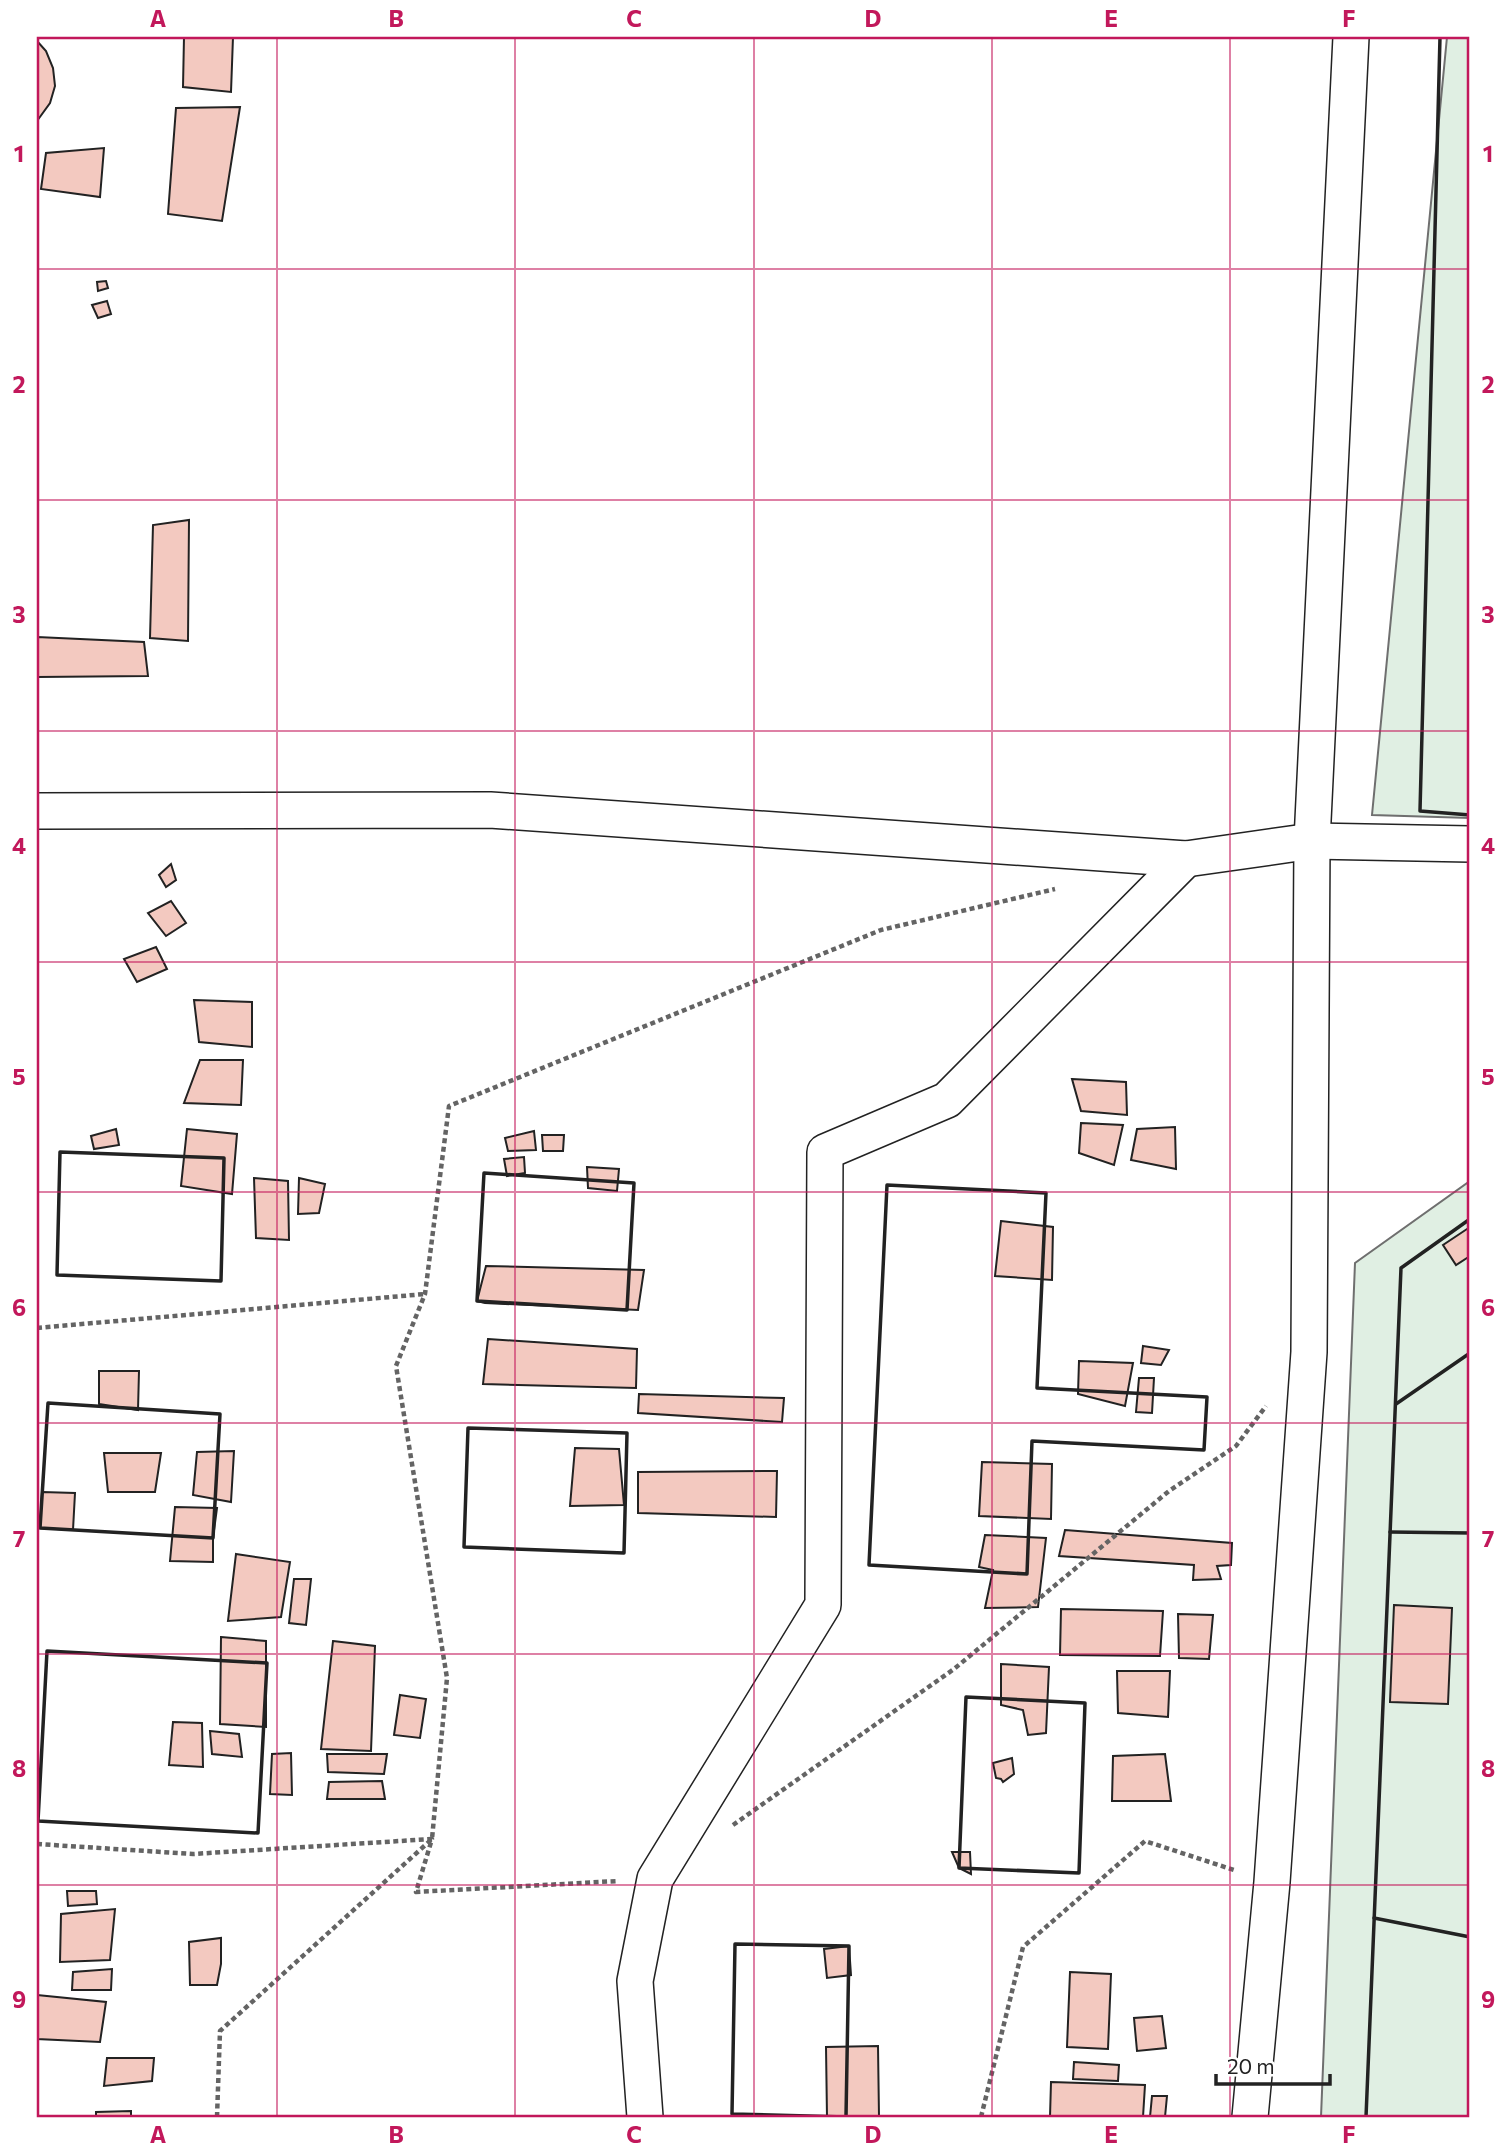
<svg xmlns="http://www.w3.org/2000/svg" width="1507" height="2154" font-family="Commissioner,sans-serif">
	<rect width="100%" height="100%" fill="#fff"/>
	<g fill="#e0efe3" stroke="#6f6f6f" stroke-width="2">
		<polygon points="1447,37 1470,37 1470,818 1372,815"/>
		<polygon points="1470,1181 1470,2117 1321,2117 1355,1263"/>
	</g>
	<g fill="#f3c9c0" stroke="#222" stroke-width="2">
		<polygon points="184,37 233,37 231,92 183,87"/>
		<polygon points="37,41 46,51 53,68 55,86 50,103 37,121"/>
		<polygon points="240,107 222,221 168,214 176,108"/>
		<polygon points="104,148 100,197 41,189 46,153"/>
		<polygon points="106,281 108,288 98,291 97,282"/>
		<polygon points="107,301 111,314 98,318 92,305"/>
		<polygon points="189,520 188,641 150,638 153,525"/>
		<polygon points="37,637 144,642 148,676 37,677"/>
		<polygon points="171,864 176,880 166,887 159,875"/>
		<polygon points="171,901 186,923 166,936 148,913"/>
		<polygon points="156,947 167,969 137,982 124,959"/>
		<polygon points="194,1000 252,1002 252,1047 199,1042"/>
		<polygon points="200,1060 243,1060 241,1105 184,1103"/>
		<polygon points="1072,1079 1126,1082 1127,1115 1081,1111"/>
		<polygon points="1081,1123 1123,1125 1114,1165 1079,1153"/>
		<polygon points="1175,1127 1176,1169 1131,1160 1137,1129"/>
		<polygon points="116,1129 119,1145 94,1149 91,1136"/>
		<polygon points="187,1129 237,1134 232,1194 181,1186"/>
		<polygon points="534,1131 536,1150 508,1151 505,1138"/>
		<polygon points="542,1135 564,1135 563,1151 543,1151"/>
		<polygon points="524,1157 525,1173 507,1176 504,1159"/>
		<polygon points="587,1167 619,1169 617,1191 588,1188"/>
		<polygon points="254,1178 288,1181 289,1240 256,1238"/>
		<polygon points="299,1178 325,1184 319,1213 298,1214"/>
		<polygon points="1001,1221 1053,1227 1052,1280 995,1276"/>
		<polygon points="1470,1227 1470,1256 1456,1265 1443,1245"/>
		<polygon points="486,1266 644,1270 638,1310 485,1303 477,1301"/>
		<polygon points="488,1339 637,1349 636,1388 483,1384"/>
		<polygon points="1143,1346 1169,1350 1161,1365 1141,1363"/>
		<polygon points="1079,1361 1133,1363 1125,1406 1078,1394"/>
		<polygon points="99,1371 139,1371 138,1410 99,1404"/>
		<polygon points="1139,1378 1154,1378 1152,1413 1136,1412"/>
		<polygon points="639,1394 784,1398 782,1422 638,1413"/>
		<polygon points="575,1448 619,1449 624,1505 570,1506"/>
		<polygon points="234,1451 231,1502 193,1495 197,1452"/>
		<polygon points="104,1453 161,1453 155,1492 108,1492"/>
		<polygon points="982,1462 1052,1464 1051,1519 979,1516"/>
		<polygon points="777,1471 776,1517 638,1513 638,1472"/>
		<polygon points="42,1492 75,1493 73,1530 40,1528"/>
		<polygon points="175,1507 217,1508 213,1538 213,1562 170,1561"/>
		<polygon points="1065,1530 1232,1543 1231,1565 1217,1566 1221,1579 1193,1580 1194,1565 1059,1556"/>
		<polygon points="985,1535 1046,1538 1038,1607 985,1608 993,1570 979,1567"/>
		<polygon points="236,1554 290,1562 281,1617 228,1621"/>
		<polygon points="294,1579 311,1579 306,1625 289,1623"/>
		<polygon points="1394,1605 1452,1608 1448,1704 1390,1702"/>
		<polygon points="1061,1609 1163,1611 1160,1656 1060,1655"/>
		<polygon points="1178,1614 1213,1615 1209,1659 1179,1658"/>
		<polygon points="221,1637 266,1641 266,1727 220,1724"/>
		<polygon points="333,1641 375,1646 371,1751 321,1749"/>
		<polygon points="1001,1664 1049,1667 1046,1733 1028,1735 1023,1710 1001,1705"/>
		<polygon points="1117,1671 1170,1671 1168,1717 1118,1713"/>
		<polygon points="400,1695 426,1699 420,1738 394,1735"/>
		<polygon points="173,1722 202,1723 203,1767 169,1765"/>
		<polygon points="210,1731 239,1734 242,1757 212,1754"/>
		<polygon points="291,1753 292,1795 270,1794 272,1754"/>
		<polygon points="327,1754 387,1754 384,1774 328,1772"/>
		<polygon points="1165,1754 1171,1801 1112,1801 1113,1756"/>
		<polygon points="1012,1758 1014,1774 1003,1782 1001,1779 996,1778 993,1763"/>
		<polygon points="382,1781 385,1799 327,1799 329,1782"/>
		<polygon points="952,1852 970,1852 971,1874 959,1868"/>
		<polygon points="67,1891 96,1891 97,1904 68,1906"/>
		<polygon points="115,1909 110,1960 60,1962 61,1914"/>
		<polygon points="221,1938 221,1964 217,1985 190,1985 189,1942"/>
		<polygon points="849,1946 851,1975 827,1978 824,1949"/>
		<polygon points="112,1969 111,1990 72,1990 73,1972"/>
		<polygon points="1070,1972 1111,1974 1108,2049 1067,2047"/>
		<polygon points="37,1995 106,2002 100,2042 37,2039"/>
		<polygon points="1162,2016 1166,2048 1137,2051 1134,2018"/>
		<polygon points="878,2046 879,2117 827,2117 826,2047"/>
		<polygon points="107,2058 154,2058 152,2081 104,2086"/>
		<polygon points="1074,2062 1119,2065 1118,2081 1073,2079"/>
		<polygon points="1051,2082 1145,2085 1143,2117 1050,2117"/>
		<polygon points="1152,2096 1167,2096 1165,2117 1150,2117"/>
		<polygon points="131,2111 131,2117 96,2117 96,2112"/>
	</g>
	<g fill="none" stroke-linecap="round" stroke-linejoin="round">
		<defs>
			<g id="minor">
				<polyline points="37,811 490,810 1186,859 1312,841 1470,844"/>
				<polyline points="645,2117 635,1981 655,1879 823,1605 825,1152 947,1100 1186,859"/>
				<polyline points="1250,2117 1272,1882 1309,1352 1312,841 1351,37"/>
			</g>
		</defs>
		<use href="#minor" stroke="#222" stroke-width="38"/>
		<g stroke="#646464" stroke-width="4.5" stroke-dasharray="5 3.5" stroke-linecap="butt">
			<polyline points="37,1328 425,1294"/>
			<polyline points="733,1825 954,1669 1169,1491 1236,1446 1266,1406"/>
			<polyline points="37,1844 193,1854 432,1839 416,1892 618,1881"/>
			<polyline points="217,2117 220,2031 432,1839 447,1678 396,1366 425,1294 449,1106 881,930 1055,889"/>
			<polyline points="981,2117 1023,1947 1145,1841 1237,1871"/>
		</g>
		<use href="#minor" stroke="#fff" stroke-width="35"/>
		<g stroke="#222" stroke-width="3.5">
			<polyline points="1440,37 1420,811 1470,815"/>
			<polygon points="60,1152 224,1158 221,1281 57,1275"/>
			<polygon points="484,1173 634,1183 627,1310 477,1301"/>
			<polygon points="887,1185 1046,1193 1037,1388 1207,1397 1204,1450 1032,1441 1027,1574 869,1565"/>
			<polygon points="48,1403 220,1414 213,1538 40,1528"/>
			<polyline points="1396,1404 1470,1353"/>
			<polygon points="468,1428 627,1433 624,1553 464,1547"/>
			<polyline points="1390,1532 1470,1533"/>
			<polygon points="47,1651 267,1663 258,1833 38,1821"/>
			<polygon points="966,1697 1085,1703 1079,1873 959,1868"/>
			<polyline points="1374,1918 1470,1937"/>
			<polygon points="735,1944 849,1946 846,2117 732,2114"/>
			<polyline points="1366,2117 1401,1268 1470,1219"/>
		</g>
	</g>
	<path fill="none" stroke="#c2185b" stroke-width="2" stroke-opacity="0.55" d="M277,37v2080M515,37v2080M754,37v2080M992,37v2080M1230,37v2080M37,269h1433M37,500h1433M37,731h1433M37,962h1433M37,1192h1433M37,1423h1433M37,1654h1433M37,1885h1433"/>
	<rect width="1507" height="2154" fill="none" stroke="#ffffff" stroke-width="77"/>
	<path d="M1216 2074v10h114v-10" fill="none" stroke="#222222" stroke-width="3.5"/>
	<text x="1227" y="2074" font-size="21" fill="#222222" stroke="#ffffff" stroke-width="5" paint-order="stroke">20 m</text>
	<rect x="38" y="38" width="1430" height="2078" fill="none" stroke="#c2185b" stroke-width="2.5"/>
	<g font-size="23" text-anchor="middle" font-weight="bold" fill="#c2185b">
		<text x="158" y="27">A</text>
		<text x="396" y="27">B</text>
		<text x="634" y="27">C</text>
		<text x="873" y="27">D</text>
		<text x="1111" y="27">E</text>
		<text x="1349" y="27">F</text>
		<text x="19" y="162">1</text>
		<text x="1488" y="162">1</text>
		<text x="19" y="393">2</text>
		<text x="1488" y="393">2</text>
		<text x="19" y="623">3</text>
		<text x="1488" y="623">3</text>
		<text x="19" y="854">4</text>
		<text x="1488" y="854">4</text>
		<text x="19" y="1085">5</text>
		<text x="1488" y="1085">5</text>
		<text x="19" y="1316">6</text>
		<text x="1488" y="1316">6</text>
		<text x="19" y="1547">7</text>
		<text x="1488" y="1547">7</text>
		<text x="19" y="1777">8</text>
		<text x="1488" y="1777">8</text>
		<text x="19" y="2008">9</text>
		<text x="1488" y="2008">9</text>
		<text x="158" y="2143">A</text>
		<text x="396" y="2143">B</text>
		<text x="634" y="2143">C</text>
		<text x="873" y="2143">D</text>
		<text x="1111" y="2143">E</text>
		<text x="1349" y="2143">F</text>
	</g>
</svg>
